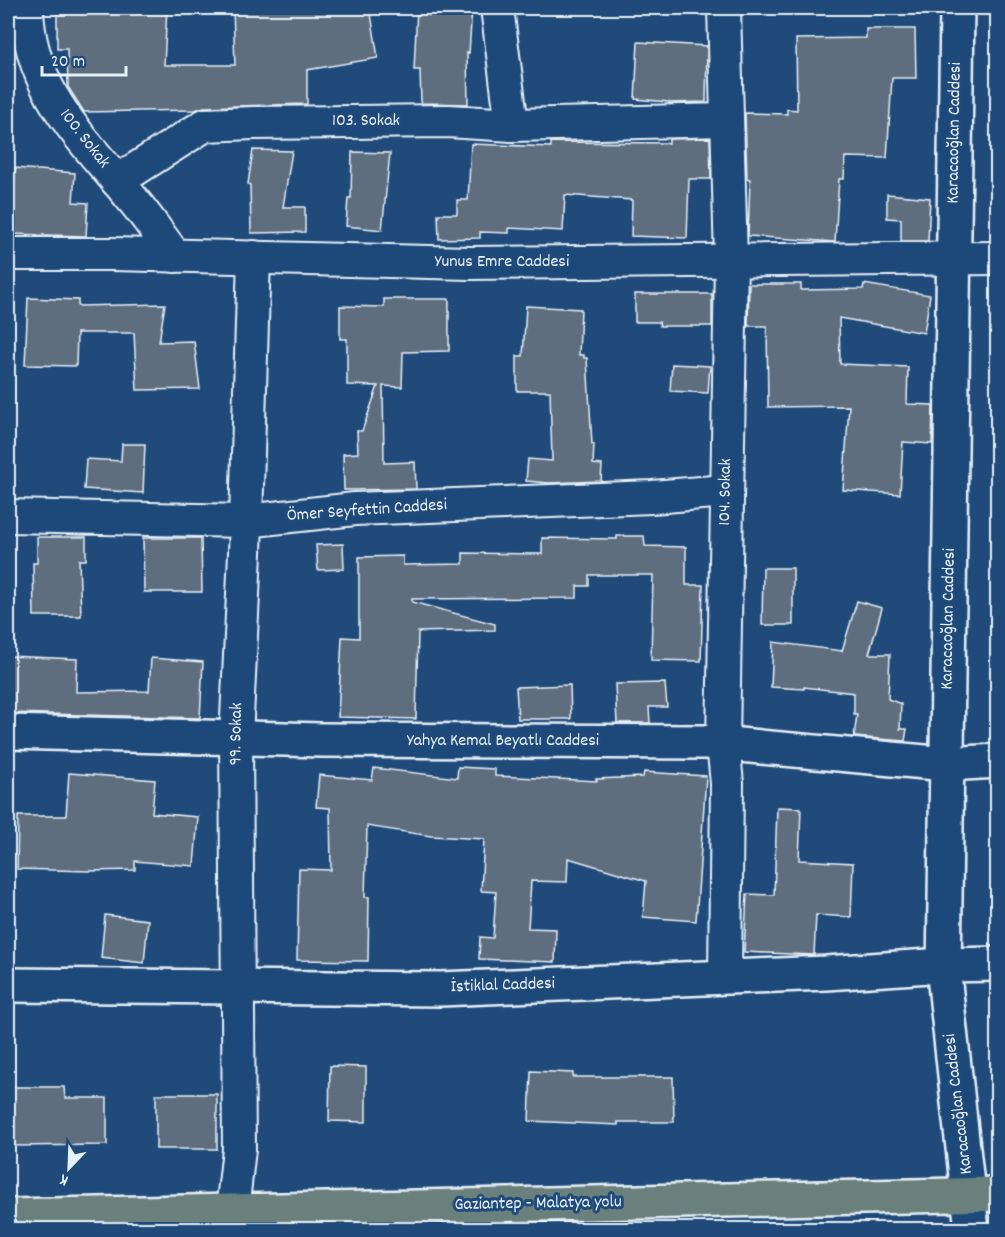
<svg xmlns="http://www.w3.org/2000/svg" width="1005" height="1237" font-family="Dekko,sans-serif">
	<rect width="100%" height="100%" fill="#1f4a7a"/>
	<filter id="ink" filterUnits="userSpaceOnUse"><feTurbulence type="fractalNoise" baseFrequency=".0167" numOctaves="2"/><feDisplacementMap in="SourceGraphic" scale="12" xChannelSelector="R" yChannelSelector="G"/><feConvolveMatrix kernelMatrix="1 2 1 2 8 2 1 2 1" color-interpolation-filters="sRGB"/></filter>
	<g filter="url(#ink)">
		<g fill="#5f6e7f" stroke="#e8f1f8" stroke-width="1.5">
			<polygon points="57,8 167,8 164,65 235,65 233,8 370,8 378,58 307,70 307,104 204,107 195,110 84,112 68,87 67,49 57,49"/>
			<polygon points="417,8 472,8 469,53 467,52 468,104 421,103 420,70 414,70"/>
			<polygon points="866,29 915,29 916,78 892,78 887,158 845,157 844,179 839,179 835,242 748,236 750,179 747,179 745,113 787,114 787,109 797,110 796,39 866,38"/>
			<polygon points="638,42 707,46 706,102 669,103 669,102 635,99"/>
			<polygon points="710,138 711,179 689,179 687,238 631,236 632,200 565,195 563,231 509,228 509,233 480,232 480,238 439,239 438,214 457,214 457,200 468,200 471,144 551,147 551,142 669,143 669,139"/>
			<polygon points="253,150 292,151 283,207 305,207 305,232 251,233 250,185 248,184"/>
			<polygon points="352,152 390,153 382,230 346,226 348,198 351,198"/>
			<polygon points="15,168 75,173 73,202 88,203 86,236 8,234 8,186 14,186"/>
			<polygon points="887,194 930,198 928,241 901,241 901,219 887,218"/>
			<polygon points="749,284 801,284 801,290 863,289 864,284 930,295 924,333 839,318 840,364 908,367 907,404 933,405 932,444 903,442 900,494 843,490 849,406 768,407 767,326 748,326"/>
			<polygon points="635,294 712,294 712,326 660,326 659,322 635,322"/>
			<polygon points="28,298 78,300 78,306 165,304 159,342 194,341 200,389 137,390 134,333 77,333 76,366 25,365"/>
			<polygon points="384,299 449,299 449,351 403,352 402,387 383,386 384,463 415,462 416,489 344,490 343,454 358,453 357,431 362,431 378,386 347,385 347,339 340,339 340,306 384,307"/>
			<polygon points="526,306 581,309 579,355 584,355 584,358 587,358 592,444 594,444 593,464 602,465 601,481 549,483 526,481 528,459 552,461 550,391 517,391 517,356 523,356"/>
			<polygon points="672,364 710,366 708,393 670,391"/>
			<polygon points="122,444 145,444 143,493 84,489 86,459 121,461"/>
			<polygon points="617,536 644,536 645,546 686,547 686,585 703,585 701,661 651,660 653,575 589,575 589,586 577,586 577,598 412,599 412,602 495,624 495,630 418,632 416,719 338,717 342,637 359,638 359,557 403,556 403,565 463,564 463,553 542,554 542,538 617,539"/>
			<polygon points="37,537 86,537 86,560 79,560 81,616 34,616 33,563 37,563"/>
			<polygon points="143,538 201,538 202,592 144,592"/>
			<polygon points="343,544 344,569 318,570 316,545"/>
			<polygon points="763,568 793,568 793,625 762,625"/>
			<polygon points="857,601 882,608 869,654 890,654 888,699 901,704 900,729 907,729 905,741 854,737 857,714 854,714 854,693 804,687 804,689 771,687 773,642 842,651"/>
			<polygon points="8,656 77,659 76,692 149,691 151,658 203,662 200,718 8,713"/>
			<polygon points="665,683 667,707 649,707 650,723 617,723 615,684"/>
			<polygon points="570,685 571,719 518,719 516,687"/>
			<polygon points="458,767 495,769 495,776 597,781 596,779 643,777 644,772 706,776 696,921 643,917 646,881 568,858 567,882 531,881 528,928 556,929 555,962 479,959 480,937 493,938 496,892 481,891 484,839 431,836 367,826 365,897 369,897 368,961 297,960 299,869 331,870 330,808 316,807 319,775 372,780 374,768 457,778"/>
			<polygon points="69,773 155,780 152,813 198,817 194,866 135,861 135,870 89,871 17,869 18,816 66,816"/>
			<polygon points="777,807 801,808 799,860 853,863 851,917 816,915 814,955 744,952 747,894 774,895"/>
			<polygon points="105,915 148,920 144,963 101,958"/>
			<polygon points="330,1066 366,1067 366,1122 329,1121"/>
			<polygon points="531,1071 573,1073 573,1077 673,1077 674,1122 618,1122 618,1125 529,1121"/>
			<polygon points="8,1087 64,1087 65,1098 107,1098 107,1145 8,1146"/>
			<rect x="156" y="1094" width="61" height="55"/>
		</g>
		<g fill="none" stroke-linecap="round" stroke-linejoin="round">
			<defs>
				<g id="street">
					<path d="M27,8c2,84 57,131 106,192 15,18 28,37 42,56"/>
					<polyline points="724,8 731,261 723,744 727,783 725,977"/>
					<polyline points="512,125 727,120"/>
					<polyline points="117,181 205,125 254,123 448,121 512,125 497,8"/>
					<polyline points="8,254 112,254 470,263 998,258"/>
					<polyline points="8,516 245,521 355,509 652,497 726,491"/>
					<polyline points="232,1211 239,1149 236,738 245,553 254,257"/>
				</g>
				<g id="secondary">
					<polyline points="957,8 944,975 972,1230"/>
					<polyline points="8,732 322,740 706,742 947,764 998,761"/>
					<polyline points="8,985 440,989 826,973 944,965 998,964"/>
				</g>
				<polyline id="highway" points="8,1216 998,1194"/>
			</defs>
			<use href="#street" stroke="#e8f1f8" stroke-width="36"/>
			<use href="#secondary" stroke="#e8f1f8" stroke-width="38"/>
			<use href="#highway" stroke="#e8f1f8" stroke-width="38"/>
			<use href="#street" stroke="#1f4a7a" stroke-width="32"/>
			<use href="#secondary" stroke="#1f4a7a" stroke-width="33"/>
			<use href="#highway" stroke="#6a807d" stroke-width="33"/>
		</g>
	</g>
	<g text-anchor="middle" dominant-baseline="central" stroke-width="6" stroke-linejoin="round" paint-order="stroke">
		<g font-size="18" fill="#e8f1f8" stroke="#1f4a7a">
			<text x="366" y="121">103. Sokak</text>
			<text transform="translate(955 133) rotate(-89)">Karacaoğlan Caddesi</text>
			<text transform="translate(84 139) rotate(52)">100. Sokak</text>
			<text x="502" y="262">Yunus Emre Caddesi</text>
			<text transform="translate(726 492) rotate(-89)">104. Sokak</text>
			<text transform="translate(367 511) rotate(-4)">Ömer Seyfettin Caddesi</text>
			<text transform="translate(949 619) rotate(-89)">Karacaoğlan Caddesi</text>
			<text transform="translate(237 734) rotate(-89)">99. Sokak</text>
			<text x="503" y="741">Yahya Kemal Beyatlı Caddesi</text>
			<text transform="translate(503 986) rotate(-2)">İstiklal Caddesi</text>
			<text transform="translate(959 1104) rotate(-97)">Karacaoğlan Caddesi</text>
			<text transform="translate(538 1204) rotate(-1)">Gaziantep - Malatya yolu</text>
		</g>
	</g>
	<rect width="1005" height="1237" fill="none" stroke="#1f4a7a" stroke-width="30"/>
	<rect x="15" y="15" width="975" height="1207" fill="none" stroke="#e8f1f8" stroke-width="2" filter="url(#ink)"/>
	<g transform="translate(69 1168) rotate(203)" stroke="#1f4a7a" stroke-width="4.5" paint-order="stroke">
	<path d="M0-4.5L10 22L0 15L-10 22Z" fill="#e8f1f8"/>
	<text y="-9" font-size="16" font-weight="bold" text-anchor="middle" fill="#e8f1f8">K</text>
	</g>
	<path d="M42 66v9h84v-9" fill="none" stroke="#e8f1f8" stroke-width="3"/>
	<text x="51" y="66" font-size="18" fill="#e8f1f8" stroke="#1f4a7a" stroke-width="4.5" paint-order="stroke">20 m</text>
</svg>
